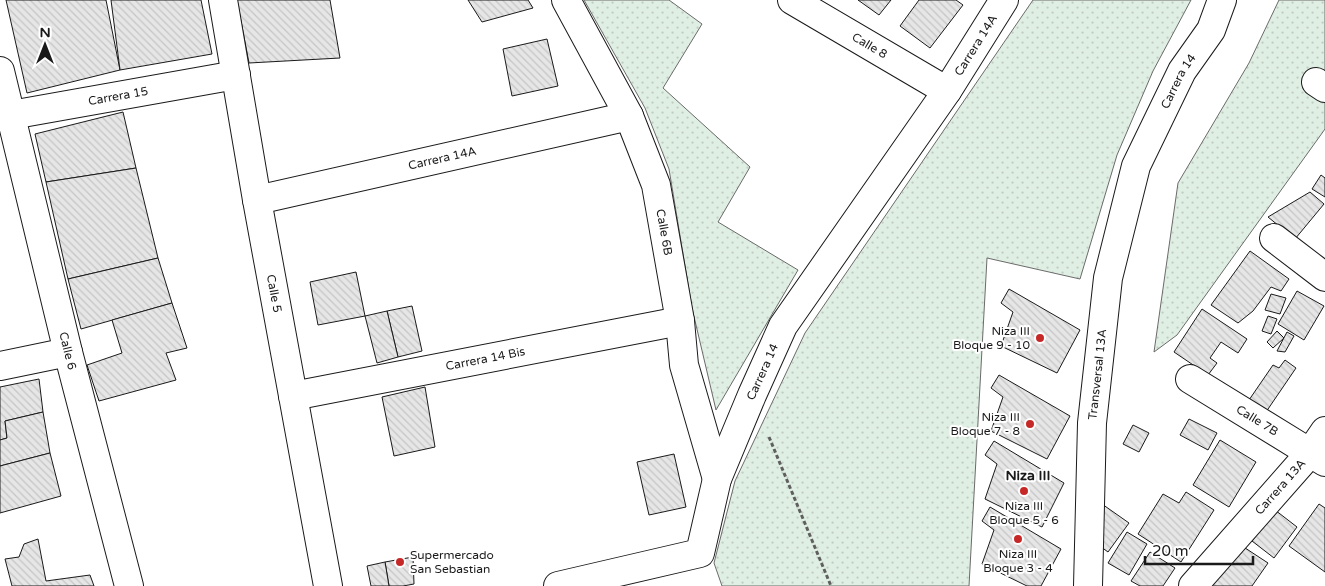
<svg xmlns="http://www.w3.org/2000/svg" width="1325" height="586" font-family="'Varela Round',sans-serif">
	<defs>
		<pattern id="grass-dots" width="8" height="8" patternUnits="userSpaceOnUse" patternTransform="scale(1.25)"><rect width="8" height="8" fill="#e0efe3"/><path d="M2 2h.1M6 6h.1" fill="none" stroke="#c0ccc2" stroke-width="1.8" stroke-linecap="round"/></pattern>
		<pattern id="building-back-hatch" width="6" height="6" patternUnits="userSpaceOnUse" patternTransform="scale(1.25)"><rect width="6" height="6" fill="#e6e6e6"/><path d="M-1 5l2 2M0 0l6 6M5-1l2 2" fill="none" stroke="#c5c5c5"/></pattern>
	</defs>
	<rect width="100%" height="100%" fill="#fff"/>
	<g fill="url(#grass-dots)" stroke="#6a6a6a">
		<polygon points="584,0 669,0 702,24 663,88 750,167 718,222 798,270 716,410 692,308 669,169 645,108"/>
		<polygon points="1033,0 1191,0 1153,71 1117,155 1080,279 987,258 969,586 722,586 714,563 735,481 805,333"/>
		<polygon points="1279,0 1325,0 1325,129 1177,335 1154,352 1178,183 1249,63"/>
	</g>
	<g fill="url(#building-back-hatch)" stroke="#1a1a1a">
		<polygon points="6,0 106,0 120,70 27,93"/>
		<polygon points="111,0 201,0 212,54 120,70"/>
		<polygon points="237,0 330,0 340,58 249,63"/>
		<polygon points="468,0 528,0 533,8 482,22"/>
		<polygon points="858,0 891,0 879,15"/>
		<polygon points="919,0 956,0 963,5 930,48 900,26"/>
		<polygon points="547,39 558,86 512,96 503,49"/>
		<polygon points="123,112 136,168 46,182 35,134"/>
		<polygon points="136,168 158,258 68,279 46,182"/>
		<polygon points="1321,175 1325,178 1325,197 1312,189"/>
		<polygon points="1310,192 1324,204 1295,239 1268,217"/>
		<polygon points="1250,251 1289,279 1281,291 1271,287 1253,311 1238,323 1211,305"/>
		<polygon points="158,258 172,303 81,329 68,279"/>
		<polygon points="356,272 365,316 318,325 310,282"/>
		<polygon points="1009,289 1080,330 1057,373 1001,346 1013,312 1001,303"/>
		<polygon points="1297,291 1324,306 1304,340 1278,324"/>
		<polygon points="1271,294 1286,298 1280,314 1265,310"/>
		<polygon points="172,303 187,348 166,353 176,380 99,401 87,365 122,353 112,320"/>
		<polygon points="412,306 422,351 398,357 387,311"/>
		<polygon points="1202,309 1247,339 1238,353 1221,342 1210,358 1217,363 1208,375 1174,352"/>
		<polygon points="387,311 398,357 377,363 365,316"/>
		<polygon points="1268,316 1277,319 1271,334 1262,331"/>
		<polygon points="1277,331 1284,338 1273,348 1267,342"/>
		<polygon points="1287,332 1294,336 1285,352 1277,351"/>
		<polygon points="1285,360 1296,368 1266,412 1249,400 1273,365 1279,368"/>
		<polygon points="999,375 1070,416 1047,459 991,431 1003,397 991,388"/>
		<polygon points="39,379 43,412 5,421 7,438 0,440 0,387"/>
		<polygon points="425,387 435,447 394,456 382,397"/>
		<polygon points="43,412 50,453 0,466 0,440 7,438 5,421"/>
		<polygon points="1189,419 1217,433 1208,450 1180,435"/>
		<polygon points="1133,425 1149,433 1139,452 1123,444"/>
		<polygon points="1220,440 1256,462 1229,507 1193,485"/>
		<polygon points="994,441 1064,483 1042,527 985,499 997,464 985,455"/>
		<polygon points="50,453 61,496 0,513 0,466"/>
		<polygon points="674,454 686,507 649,515 637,462"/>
		<polygon points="1186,492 1214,510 1181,562 1138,534 1163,494 1179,503"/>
		<polygon points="1102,504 1129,523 1108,552 1097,544"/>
		<polygon points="1319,504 1325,508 1325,572 1289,546"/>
		<polygon points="990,507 1061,549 1041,586 1027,586 982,564 994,530 982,521"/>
		<polygon points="1275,510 1297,527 1274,558 1252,541"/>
		<polygon points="1127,532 1147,544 1129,575 1108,563"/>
		<polygon points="38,539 46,581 90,575 94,586 12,586 5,559 19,557 24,544"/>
		<polygon points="1236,542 1268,563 1252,586 1211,586"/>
		<polygon points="1150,552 1175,568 1163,586 1140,586 1131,581"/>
		<polygon points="413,557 414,584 403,586 389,586 385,562"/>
		<polygon points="385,562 389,586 371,586 367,566"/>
	</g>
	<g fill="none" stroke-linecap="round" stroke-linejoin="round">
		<defs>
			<g id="minor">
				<path id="s1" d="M223,0l34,200 71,386"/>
				<path id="s2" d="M566,0l63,116 27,69 24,136 4,44 33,114"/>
				<path id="s3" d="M792,0l155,91"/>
				<path id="s4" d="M0,71l68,281 61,234"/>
				<polyline points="1316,82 1325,88"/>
				<path id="s5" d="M0,117l236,-42"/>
				<path id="s6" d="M257,200l372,-84"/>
				<polyline points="1274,238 1325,277"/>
				<polyline points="0,366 68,352"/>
				<path id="s7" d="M1190,379l135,83"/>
				<path id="s8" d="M293,396l387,-75"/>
				<path id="s9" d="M558,586l142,-33 17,-74 35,-84 31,-69 164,-235 57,-91"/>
				<path id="s10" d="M1088,586l4,-163 16,-145 28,-112 46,-95 29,-41 11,-30"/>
				<path id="s11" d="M1193,586l117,-133 15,-22"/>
			</g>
		</defs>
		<use href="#minor" stroke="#1a1a1a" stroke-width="30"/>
		<polyline stroke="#5f5f5f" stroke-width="3" stroke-dasharray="4 2.5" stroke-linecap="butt" points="769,437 831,586"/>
		<use href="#minor" stroke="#fff" stroke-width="28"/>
	</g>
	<g fill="#c62828" stroke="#fff" stroke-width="2">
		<circle cx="1040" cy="338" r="5"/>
		<circle cx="1030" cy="424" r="5"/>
		<circle cx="1024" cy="491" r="5"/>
		<circle cx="1018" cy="539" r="5"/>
		<circle cx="400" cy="562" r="5"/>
	</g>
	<g text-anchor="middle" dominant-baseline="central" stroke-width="4" stroke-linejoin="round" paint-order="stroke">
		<g font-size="12" fill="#1a1a1a" stroke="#fff">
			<text stroke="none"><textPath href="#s9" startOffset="729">Carrera 14A</textPath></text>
			<text stroke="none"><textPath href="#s3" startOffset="90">Calle 8</textPath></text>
			<text stroke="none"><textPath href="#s10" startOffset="519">Carrera 14</textPath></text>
			<text stroke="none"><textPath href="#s5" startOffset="120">Carrera 15</textPath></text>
			<text stroke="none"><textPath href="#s6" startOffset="190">Carrera 14A</textPath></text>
			<text stroke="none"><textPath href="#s2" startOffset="254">Calle 6B</textPath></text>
			<text stroke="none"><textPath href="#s1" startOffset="298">Calle 5</textPath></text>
			<text stroke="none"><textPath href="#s4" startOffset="288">Calle 6</textPath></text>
			<text stroke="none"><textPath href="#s8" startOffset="196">Carrera 14 Bis</textPath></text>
			<text stroke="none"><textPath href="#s9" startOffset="338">Carrera 14</textPath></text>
			<text stroke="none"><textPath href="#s10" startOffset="212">Transversal 13A</textPath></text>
			<text stroke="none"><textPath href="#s7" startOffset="79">Calle 7B</textPath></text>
			<text stroke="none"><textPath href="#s11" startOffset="132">Carrera 13A</textPath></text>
		</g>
		<g font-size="12" fill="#1a1a1a" stroke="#fff" text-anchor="end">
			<text x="1030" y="331">Niza III<tspan x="1030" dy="14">Bloque 9 - 10</tspan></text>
			<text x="1020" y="417">Niza III<tspan x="1020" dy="14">Bloque 7 - 8</tspan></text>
			<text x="1024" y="506" text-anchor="middle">Niza III<tspan x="1024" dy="14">Bloque 5 - 6</tspan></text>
			<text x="1018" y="554" text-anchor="middle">Niza III<tspan x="1018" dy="14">Bloque 3 - 4</tspan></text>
			<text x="410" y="555" text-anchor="start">Supermercado<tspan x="410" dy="14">San Sebastian</tspan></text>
		</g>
		<g font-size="14" font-weight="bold" fill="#1a1a1a" stroke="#fff">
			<text x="1028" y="475">Niza III</text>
		</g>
	</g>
	<g transform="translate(45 45)" stroke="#ffffff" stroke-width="4" paint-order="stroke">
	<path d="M0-4L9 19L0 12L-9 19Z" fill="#1a1a1a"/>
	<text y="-8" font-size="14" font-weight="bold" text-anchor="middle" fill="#1a1a1a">N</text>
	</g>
	<path d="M1145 556v8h108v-8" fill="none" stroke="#1a1a1a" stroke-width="2.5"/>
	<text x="1152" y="556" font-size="15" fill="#1a1a1a" stroke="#ffffff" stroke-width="4" paint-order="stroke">20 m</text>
</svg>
